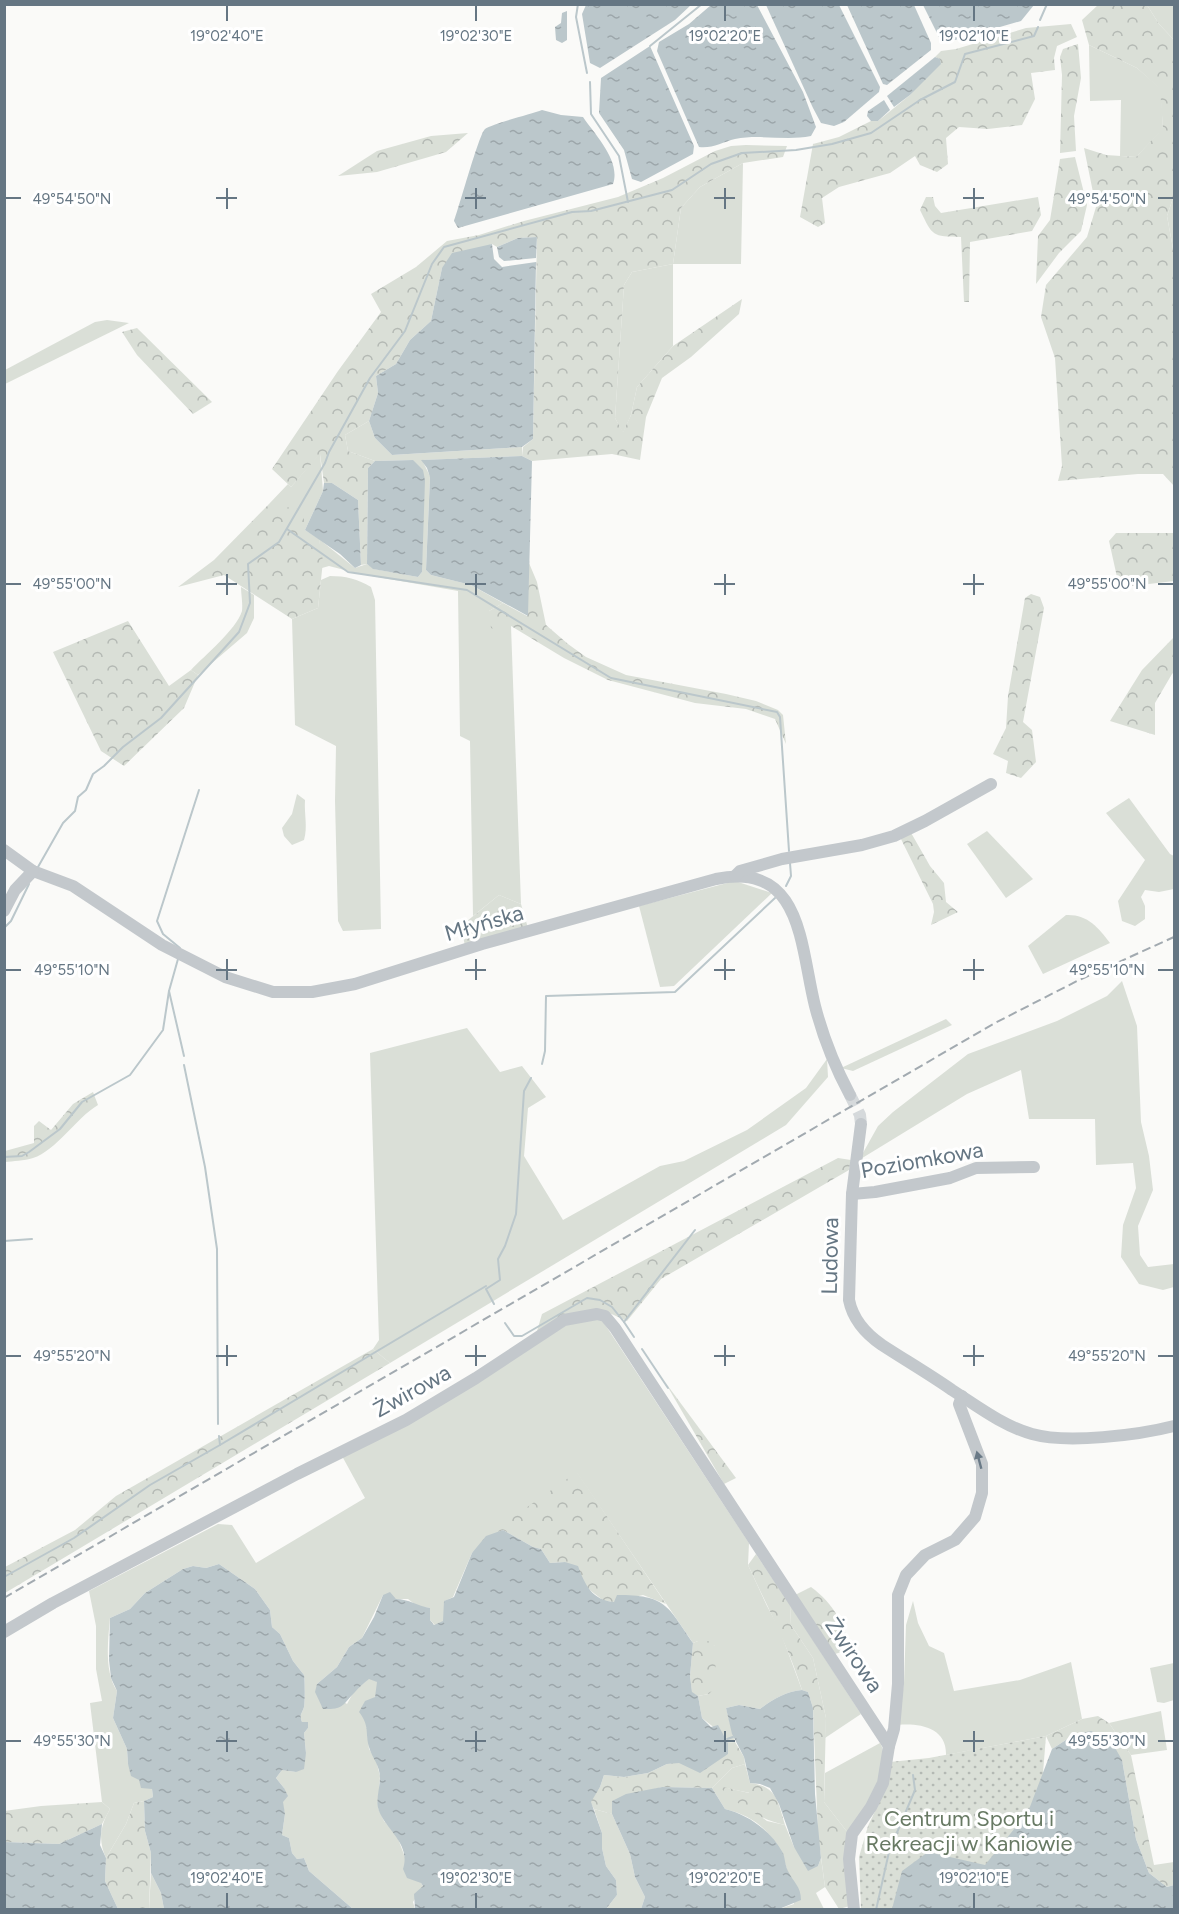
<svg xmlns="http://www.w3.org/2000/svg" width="1179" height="1914" font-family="Figtree,sans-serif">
	<defs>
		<pattern id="forest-crowns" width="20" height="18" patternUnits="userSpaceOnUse" patternTransform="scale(1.5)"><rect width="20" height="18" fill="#dadfd7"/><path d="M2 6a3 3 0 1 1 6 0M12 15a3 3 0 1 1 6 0" fill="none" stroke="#b4b9b4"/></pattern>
		<pattern id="park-dots" width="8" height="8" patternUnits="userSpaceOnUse" patternTransform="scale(1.5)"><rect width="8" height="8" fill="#dadfd7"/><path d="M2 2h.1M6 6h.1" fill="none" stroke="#b4b9b4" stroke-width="1.8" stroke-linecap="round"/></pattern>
		<pattern id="water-ripples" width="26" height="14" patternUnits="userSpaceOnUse" patternTransform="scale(1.5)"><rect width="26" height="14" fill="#bbc7cb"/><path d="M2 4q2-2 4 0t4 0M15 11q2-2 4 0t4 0" fill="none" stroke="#9ca6aa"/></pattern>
	</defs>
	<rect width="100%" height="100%" fill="#fafaf8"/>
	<g fill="#dadfd7">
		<polygon points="1147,5 1174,5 1174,40 1159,24"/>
		<polygon points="1089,45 1137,68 1161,89 1163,129 1136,157 1120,156 1121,100 1090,101"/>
		<polygon points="743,163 741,264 673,264 673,346 637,387 631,415 623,433 615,418 624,285 632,272 673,264 681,208 700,187"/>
		<polygon points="1174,195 1174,254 1167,216"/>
		<polygon points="107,320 129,323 5,384 5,370 95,322"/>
		<polygon points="369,421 375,438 392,455 522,447 522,456 422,460 430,476 426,570 431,575 471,585 503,603 489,611 511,626 521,904 499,895 473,916 470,741 460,736 458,591 360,574 329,566 322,568 319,539 355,568 367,564 374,569 418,577 422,572 413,460 375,461 348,451 345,435"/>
		<polygon points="320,453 323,491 305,530 269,504 288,484 291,487"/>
		<path d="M330,576c15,0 28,3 41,11l4,13 6,329 -38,2 -5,-10 -3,-120 1,-55 -41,-21 -3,-106 26,-11 3,-28z"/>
		<path d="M241,587l13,8v23l-7,15 -49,42 -7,-5c14,-15 45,-40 51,-59 1,-7 -1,-17 -1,-24z"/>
		<path d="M297,794l8,6c-1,14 3,27 -1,40l-12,5 -8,-9 -2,-8 10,-14z"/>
		<polygon points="1129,798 1170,854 1174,856 1174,889 1159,892 1145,890 1141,897 1145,906 1145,919 1135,926 1122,921 1118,901 1145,860 1106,813"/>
		<polygon points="987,831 1033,879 1006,898 967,844"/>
		<polygon points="735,881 772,893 674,986 660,987 639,906"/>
		<path d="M1066,915c21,-1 32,12 44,28l-67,31 -15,-28z"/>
		<polygon points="1122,981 1137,1026 1141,1122 1149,1156 1153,1190 1138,1226 1140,1255 1148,1267 1174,1264 1174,1287 1163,1290 1139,1284 1121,1257 1123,1225 1136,1188 1133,1163 1096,1165 1095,1119 1029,1119 1021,1070 967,1094 859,1160 878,1126 893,1112 968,1054 1057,1021 1107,996"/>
		<polygon points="946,1019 952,1025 853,1071 841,1068"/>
		<polygon points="467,1028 500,1072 522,1066 546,1097 528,1108 524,1156 563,1220 660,1166 684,1161 747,1130 806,1088 827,1059 828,1077 786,1125 390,1363 373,1349 379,1340 370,1053"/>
		<path d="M589,1318l13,2 147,223 -1,22 19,41 12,22 23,62c-16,1 -30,10 -42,19l-21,-4 -13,3 9,34 -7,1 -2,-6 -24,-19 -4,-22 11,-2 6,-26v-22l-17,-5 -5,2 -116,-170 -105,80 -19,44 -8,4 -1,20 -9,4 -5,-5v-12l-13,-2 -9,-7h-12l-13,-4 -21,43 -13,9 -12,20 -20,17 30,20 6,-11 16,-15 9,4 -1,9 -11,30 3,28 7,11 4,16 -2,32 6,13 13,15 9,24 17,26 -10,16 2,7h-62l-44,-38 -5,-13 -7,1 -5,-6 -3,-15 -7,-3 3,-21 -3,-12 2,-14 -8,-10 6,-8 14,2 10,-19 -2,-20 4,-5v-6h-6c-3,-8 0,-8 2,-15 1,-3 1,-28 0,-32l-11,-14 -13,-27 -8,-7 -2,-17 -15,-21 -36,-25 -13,4 -13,-2 -10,3 -38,24 -15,16 -20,9c-2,23 -6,53 7,73l-4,27 14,31 1,15 11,16 13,9 1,8 -9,4 -10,2 -8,21 -20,34c-8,-18 -6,-32 4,-49l-8,-7 -12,-99 12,-2 -6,-32v-43l-7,-35 129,-67 14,1 24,38 109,-65 -23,-42 224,-133z"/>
		<path d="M913,1601l5,22 11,23 15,7 10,38 66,-11 51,-18 11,57 -36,17 -100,19c1,-27 -26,-32 -48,-30l6,-42 2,-58z"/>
		<polygon points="790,1605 861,1714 825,1738 826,1718 813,1658 791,1625"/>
		<polygon points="1174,1663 1174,1700 1164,1703 1157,1702 1150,1668"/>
		<polygon points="1161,1711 1167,1750 1131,1755 1109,1723"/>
		<path d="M880,1743c4,6 3,11 2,18 -4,32 -16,46 -34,72l-24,-31 1,-29z"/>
		<path d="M745,1764l5,19v10l-29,-6 46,34 18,4 9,22 24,19 3,-8 4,29 -9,6 8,16h-45l15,-5c-6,-46 -19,-83 -69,-95l-13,-21 20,-20z"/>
		<polygon points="594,1809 612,1814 630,1854 635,1877 645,1897 641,1909 606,1909 617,1895 616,1880 606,1866 602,1848 602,1833"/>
		<polygon points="151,1873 161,1893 164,1909 149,1910"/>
	</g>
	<g fill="url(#forest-crowns)">
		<polygon points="1099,4 1147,5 1159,24 1174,40 1174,195 1167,216 1174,254 1174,486 1163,474 1138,474 1058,481 1062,466 1055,358 1041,317 1046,285 1087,237 1096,207 1084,148 1106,155 1136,157 1163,128 1160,89 1137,68 1089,45 1082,20"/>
		<polygon points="1071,24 1077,37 1057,46 1054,58 1055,70 1031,73 1035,99 1022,125 988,129 959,127 946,138 948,164 937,172 920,165 915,156 890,173 839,187 822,198 825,223 818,227 800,217 813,144 839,137 871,121 878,121 910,95 940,59 935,57 941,51 956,49 1026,28"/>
		<polygon points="1078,44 1081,78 1074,116 1076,151 1060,153 1062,75 1060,57 1063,49"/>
		<polygon points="468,133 446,152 377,172 338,176 377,151 431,136"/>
		<polygon points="746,145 787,146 783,157 743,163 700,187 681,208 673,264 632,272 624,285 615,418 623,432 631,415 637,387 673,346 742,299 739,314 691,357 662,378 646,417 640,460 612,454 532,461 522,456 523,447 533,439 537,237 518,238 497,247 492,244 442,268 431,321 410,340 396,364 376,376 378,393 369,421 345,435 348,451 375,461 368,468 367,564 361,565 358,500 332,483 324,483 320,454 291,487 272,469 338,371 381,312 371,294 416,267 447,241 479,235 524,221 618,197 663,178 715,151 731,146"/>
		<polygon points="1075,157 1087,205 1081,231 1059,253 1036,284 1038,236 1050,220 1060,159"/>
		<path d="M926,197h7l2,9 6,7 97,-16 3,18 -9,16 -62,11 -1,60h-5l-3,-65c-29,-1 -28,0 -41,-27z"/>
		<polygon points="137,328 212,402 193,414 137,355 122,332"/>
		<polygon points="269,504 303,510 305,530 319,539 323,561 318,608 292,619 224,575 178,587 214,560"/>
		<polygon points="1116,533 1174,533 1174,581 1132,586 1117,577 1109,541"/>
		<polygon points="529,563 537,582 546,625 568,644 586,657 626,675 726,694 756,701 778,710 783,715 786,744 775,719 746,709 695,703 608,680 564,658 511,626 503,633 491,628 489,611 503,603 527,616"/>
		<polygon points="1031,594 1040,597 1044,608 1023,722 1032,730 1036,762 1021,778 1006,773 1008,761 993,754 1006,728 1008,696 1025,598"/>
		<polygon points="128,621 169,686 191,670 198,675 184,708 124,766 101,751 53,652"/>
		<polygon points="1174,637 1174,672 1172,674 1155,703 1155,735 1110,721 1142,670"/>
		<polygon points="910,831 930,866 944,883 946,902 958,912 931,925 934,912 933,904 900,837"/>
		<polygon points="499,895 521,904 528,928 465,946 461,926"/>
		<path d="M93,1092l5,13c-22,13 -42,46 -65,53 -9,3 -20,3 -28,4v-11l29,-8v-17l5,-5 12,9 22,-26z"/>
		<polygon points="838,1158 851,1160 849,1170 661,1279 627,1321 607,1312 537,1331 542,1314"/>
		<polygon points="373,1349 390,1363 5,1593 5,1567 75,1530 116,1496"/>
		<polygon points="665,1382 736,1478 724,1484"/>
		<polygon points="577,1472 666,1604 643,1595 614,1602 604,1601 586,1587 565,1562 550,1563 541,1549 533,1547 503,1530 486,1536"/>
		<path d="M756,1554l34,51 1,20 22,33 13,60 -2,84 24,31 2,73 -11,3 -14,-22 -7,-53 -5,-126 -5,-16 -6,-2c-14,-44 -35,-84 -54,-125z"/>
		<path d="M811,1587c24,18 31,35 40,62l-16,5 -40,-59z"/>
		<polygon points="698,1641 708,1641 715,1646 716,1686 709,1694 698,1696 692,1693 690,1676 693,1643"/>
		<polygon points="1098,1716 1109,1723 1131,1755 1154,1865 1174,1862 1174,1885 1167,1887 1149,1873 1136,1839 1122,1760 1072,1736 1052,1749 1046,1736 1082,1719"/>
		<polygon points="735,1742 744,1757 745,1764 732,1768 712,1788 662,1787 612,1801 612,1814 594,1809 590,1802 600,1787 604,1775 624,1777 648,1773 667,1764 728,1754 728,1743"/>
		<path d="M750,1783c27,3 28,19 35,42 -24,-5 -48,-20 -66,-39l30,7z"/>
		<polygon points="144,1801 145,1831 151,1853 149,1909 118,1909 105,1881 106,1858 126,1824 134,1803"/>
		<polygon points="102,1802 110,1809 102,1824 59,1844 5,1842 4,1811 41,1806"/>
	</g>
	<polygon fill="url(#park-dots)" points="1046,1736 1043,1773 1066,1842 892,1910 861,1909 859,1857 868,1826 888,1784 890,1762 929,1758"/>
	<g fill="url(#water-ripples)">
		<polygon points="586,5 586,4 691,5 675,20 600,68 590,63 582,14"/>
		<path d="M711,5h46l46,87 13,35 -5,9c-25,5 -51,-2 -76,3 -12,3 -24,10 -36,8l-42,-96 2,-9 30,-18z"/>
		<polygon points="766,5 839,5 880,87 879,92 844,122 834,126 821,123 813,108"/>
		<polygon points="847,5 914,5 931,43 931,50 887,85 883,84"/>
		<polygon points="923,5 1034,5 1021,21 955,40 940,39"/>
		<polygon points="567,11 567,40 562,43 556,40 555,27 561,23 562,13"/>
		<polygon points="650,46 694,146 693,154 641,182 632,179 624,150 599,113 601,78"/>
		<polygon points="935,57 940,59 941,64 910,95 894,107 887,96"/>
		<polygon points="884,100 890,110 878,121 871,121 867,116 868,111"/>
		<path d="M542,110l19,5 22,2c13,19 38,44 30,67l-155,44 -4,-7c5,-13 25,-87 31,-92 7,-5 46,-15 57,-19z"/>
		<polygon points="537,237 536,258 504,261 499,257 497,247 518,238"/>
		<polygon points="492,244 494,259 502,267 536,262 533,439 522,447 392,455 375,438 369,421 378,393 376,376 396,364 410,340 431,321 442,268 452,253"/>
		<polygon points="522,456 532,461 528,616 471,585 431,575 426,570 430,477 427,468 421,460"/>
		<polygon points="413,460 423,470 425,480 422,572 418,577 373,569 367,564 368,468 375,461"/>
		<polygon points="324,483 332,483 358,500 361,565 355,568 340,554 305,530 323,491"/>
		<path d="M503,1530l30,17 8,2 9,14 15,-1 13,4c7,19 14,34 36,36l3,-7c49,0 50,10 76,48l-3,33 2,16 6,4 4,22 9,9 7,-2 10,18v11l-28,19 -21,-10 -12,1 -19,9 -24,4 -20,-2 -4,12 -9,15 11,31v15l4,18 10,14 1,15 -11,14h-191l-1,-15 9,-8 -2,-3 -14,-5 -4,-9c8,-25 -16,-38 -24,-58 -4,-10 1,-23 1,-33 0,-13 -8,-20 -11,-31 -4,-14 1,-21 -10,-35l6,-11 10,-4 2,-15 -8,-3c-5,4 -10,8 -14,13 -13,13 -11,18 -32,17l-8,-17 2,-8 20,-17 12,-20 13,-9 12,-21 9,-22 7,-3 6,7c13,0 21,7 34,9v12l4,5 9,-4 1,-20 10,-4 18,-44 14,-17z"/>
		<path d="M219,1564l36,25 15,21 2,17 8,7 13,27 11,14c1,4 1,29 0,32 -2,7 -5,7 -2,15h6v6l-4,5 2,20 -2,16 -8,3 -14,-2 -6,8 8,10 4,8 -5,6 2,12 -3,21 7,3 3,15 5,6 7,-1 5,13 44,38h-189l-3,-16 -10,-20v-20l-6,-22 -1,-30 9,-4 -1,-8 -11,-1 -2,-8 -8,-4 -3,-12 -1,-15 -14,-31 4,-27 -6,-13 -2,-18 1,-42 20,-9 15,-16 38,-24 10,-3 13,2z"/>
		<path d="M802,1690l6,2 5,16 2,86 6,64 -3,8 -10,5 -14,-24 -15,-43 -9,-16 -10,-4 -10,-1 -6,-26 -12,-23 -6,-26 13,-3 21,4c12,-9 26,-18 42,-19z"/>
		<polygon points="1091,1731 1110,1739 1122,1760 1136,1839 1149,1873 1167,1887 1174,1885 1174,1909 892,1909 902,1871 928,1852 985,1865 1028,1812 1052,1749 1072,1736"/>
		<path d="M662,1787l50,1 13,21c24,6 46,22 58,44 2,5 2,12 5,18 5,11 13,15 13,29l-22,9h-138l4,-12 -10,-20 -5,-23 -18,-40v-13l14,-7z"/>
		<polygon points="102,1824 100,1845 106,1858 105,1881 118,1909 5,1909 5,1842 59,1844"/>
	</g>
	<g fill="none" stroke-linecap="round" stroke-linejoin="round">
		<g stroke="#bbc7cb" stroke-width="2">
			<polyline points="578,4 576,17 587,73"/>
			<polyline points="1040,20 1047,4"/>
			<polyline points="650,46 702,4"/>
			<polyline points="590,82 591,114 619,156 628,202"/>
			<polyline points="287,529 348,572 467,590 611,678 777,712 780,717 789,851"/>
			<polyline points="38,867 63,823 75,811 78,797 86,790 93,774 104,766 123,747 161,718 239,632 250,603 248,564 279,542 325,463 329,452 370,378 405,331 432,264 444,247 572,212 591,211 672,190 711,164 742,153 796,150 832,144 871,133 920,100 955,82 965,54 1034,36 1038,27"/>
			<polyline points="786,886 791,876 790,863"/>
			<polyline points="4,928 11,921 29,884"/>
			<polyline points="180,948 163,934 157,921 199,790"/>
			<polyline points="178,959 169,991 184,1056"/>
			<polyline points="542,1064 545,1051 546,996 675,992 775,898"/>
			<polyline points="184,1065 205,1167 217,1249 218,1424"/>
			<polyline points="4,1157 22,1156 29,1152 60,1129 82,1102 130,1075 163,1030 169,991"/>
			<polyline points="4,1241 32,1239"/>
			<polyline points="494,1304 486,1289 500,1280 498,1259 505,1246 516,1214 524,1091 531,1078"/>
			<polyline points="624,1322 634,1337"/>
			<polyline points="505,1323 514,1336 522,1336 587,1298 600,1300 612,1307 624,1322 695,1230"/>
			<polyline points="642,1349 668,1388"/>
			<polyline points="219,1436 220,1445"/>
			<polyline points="4,1577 74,1538 150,1485 220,1445 486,1286"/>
			<polyline points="727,1739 733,1737"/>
			<polyline points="893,1842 915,1790 913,1775"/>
			<polyline points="876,1910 889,1852"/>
		</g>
		<polyline stroke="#d5d9db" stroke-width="12" stroke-dasharray="12 6" stroke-linecap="butt" points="850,1095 860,1115 861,1124"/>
		<g stroke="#c3c8cc" stroke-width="12">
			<path d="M4,850l29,21 40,15 89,59 63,32 48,15h39l43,-8 127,-40 234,-65c87,-18 84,68 99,127 8,31 20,61 35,89"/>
			<polyline points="735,876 740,871 782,859 862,845 894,836 925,821 991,784"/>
			<polyline points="4,911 15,890 33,871"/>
			<path d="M861,1124l-9,70 -3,106c4,20 17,34 33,45 23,15 47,29 70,45 25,16 51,36 80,44 35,10 107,1 142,-8"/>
			<polyline points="852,1194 875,1192 950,1178 976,1168 1034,1167"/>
			<polyline points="4,1632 53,1603 297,1474 406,1420 476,1378 564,1320 597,1314 605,1316 615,1328 889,1746"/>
			<polyline points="854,1910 849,1859 852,1834 871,1807 883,1783 889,1746 894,1729 898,1684 898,1595 906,1575 925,1555 955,1540 975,1517 982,1493 982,1464 959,1404 962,1396"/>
		</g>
		<polyline stroke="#a2aab0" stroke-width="2" stroke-dasharray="9 4.5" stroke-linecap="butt" points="4,1598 995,1023 1077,981 1174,937"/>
	</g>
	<defs><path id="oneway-solid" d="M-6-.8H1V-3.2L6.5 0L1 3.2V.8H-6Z" transform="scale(1.5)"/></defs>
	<use fill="#6a7a87" href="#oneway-solid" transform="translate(979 1460) rotate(-105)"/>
	<path fill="none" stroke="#657683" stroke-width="2" d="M227,6v15M476,6v15M725,6v15M974,6v15M227,188v21M476,188v21M725,188v21M974,188v21M6,198h15M216,198h21M465,198h21M714,198h21M963,198h21M1158,198h15M227,574v21M476,574v21M725,574v21M974,574v21M6,584h15M216,584h21M465,584h21M714,584h21M963,584h21M1158,584h15M227,959v21M476,959v21M725,959v21M974,959v21M6,970h15M216,970h21M465,970h21M714,970h21M963,970h21M1158,970h15M227,1345v21M476,1345v21M725,1345v21M974,1345v21M6,1356h15M216,1356h21M465,1356h21M714,1356h21M963,1356h21M1158,1356h15M227,1731v21M476,1731v21M725,1731v21M974,1731v21M6,1741h15M216,1741h21M465,1741h21M714,1741h21M963,1741h21M1158,1741h15M227,1893v15M476,1893v15M725,1893v15M974,1893v15"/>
	<g text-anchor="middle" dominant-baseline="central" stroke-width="6" stroke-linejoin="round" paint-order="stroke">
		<g font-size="22" fill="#657683" stroke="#fff">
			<text transform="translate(484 923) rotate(-16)">Młyńska</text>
			<text transform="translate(922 1160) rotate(-10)">Poziomkowa</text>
			<text transform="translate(830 1256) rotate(-89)">Ludowa</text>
			<text transform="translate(412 1391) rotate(-29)">Żwirowa</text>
			<text transform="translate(854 1655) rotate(56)">Żwirowa</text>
		</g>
		<g font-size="22" fill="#687a64" stroke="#fff">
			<text x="969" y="1818">Centrum Sportu i<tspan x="969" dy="25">Rekreacji w Kaniowie</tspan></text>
		</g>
	</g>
	<g font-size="15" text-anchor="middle" fill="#657683" stroke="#fff" stroke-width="6" stroke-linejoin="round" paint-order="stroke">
		<text x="227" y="41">19°02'40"E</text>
		<text x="476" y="41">19°02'30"E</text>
		<text x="725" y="41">19°02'20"E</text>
		<text x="974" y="41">19°02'10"E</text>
		<text x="1107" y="204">49°54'50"N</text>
		<text x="72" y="204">49°54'50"N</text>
		<text x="1107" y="589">49°55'00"N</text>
		<text x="72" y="589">49°55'00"N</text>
		<text x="1107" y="975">49°55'10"N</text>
		<text x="72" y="975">49°55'10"N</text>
		<text x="72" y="1361">49°55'20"N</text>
		<text x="1107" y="1361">49°55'20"N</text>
		<text x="72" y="1746">49°55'30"N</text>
		<text x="1107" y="1746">49°55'30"N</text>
		<text x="227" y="1883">19°02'40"E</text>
		<text x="476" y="1883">19°02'30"E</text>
		<text x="725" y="1883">19°02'20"E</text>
		<text x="974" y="1883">19°02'10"E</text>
	</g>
	<rect width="1179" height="1914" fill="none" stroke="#657683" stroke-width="12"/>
</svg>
